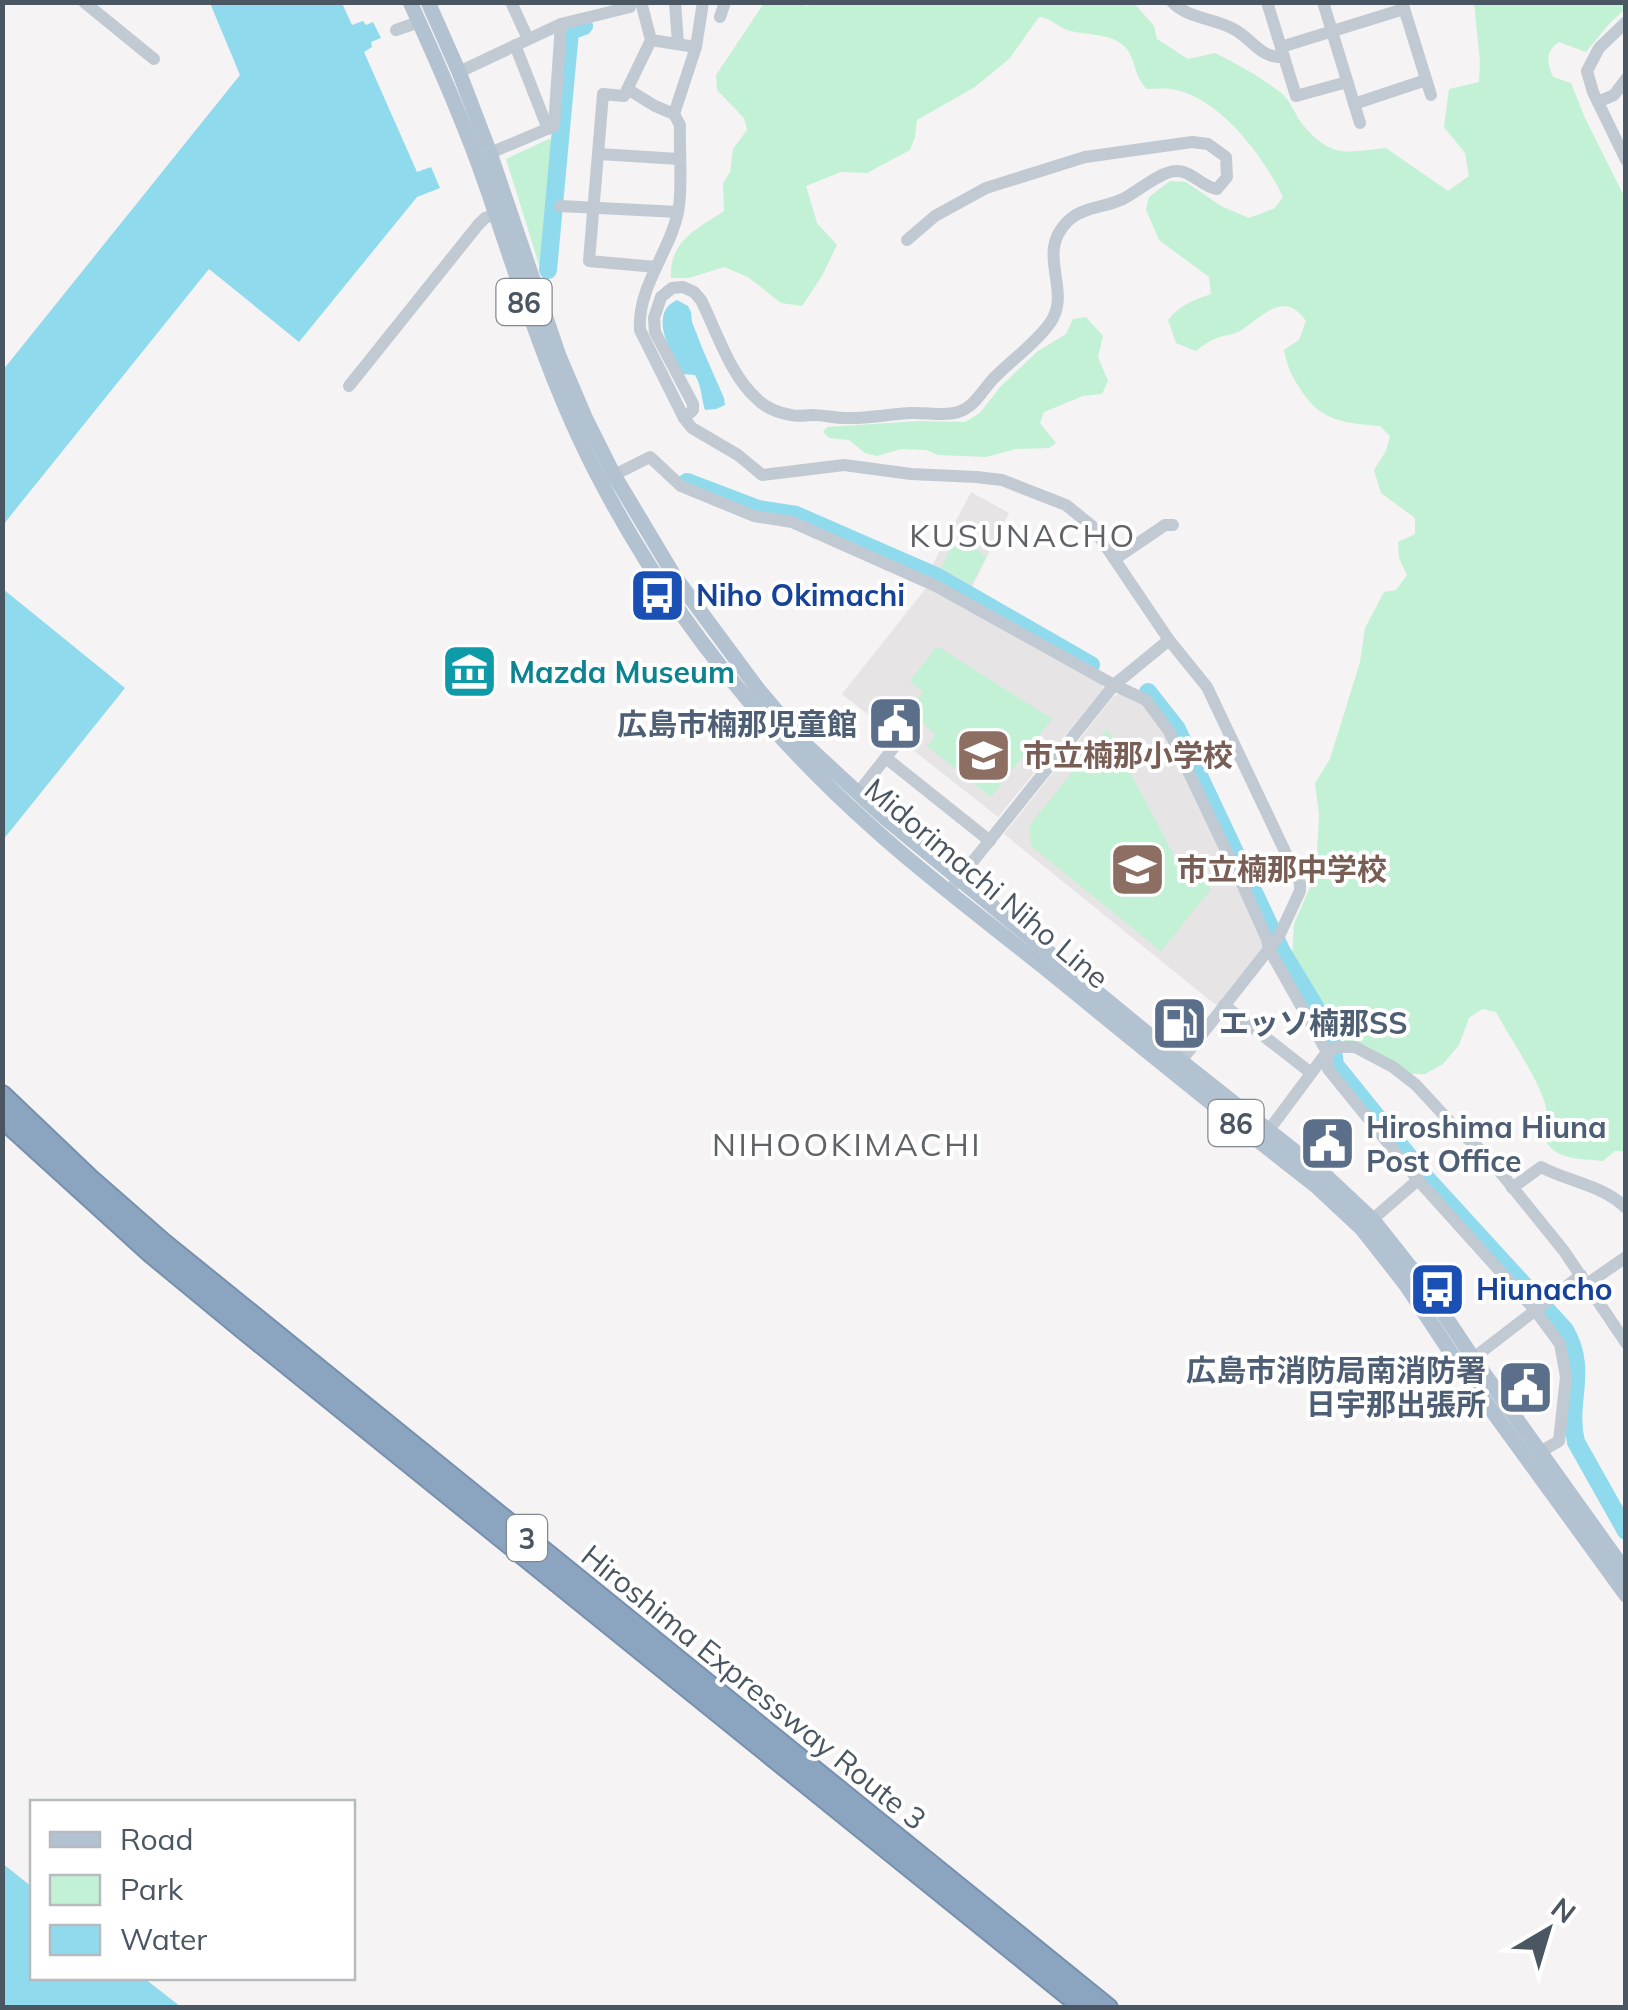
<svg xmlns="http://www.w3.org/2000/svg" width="1628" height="2010" font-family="Mulish,'Noto Sans JP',sans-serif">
	<rect width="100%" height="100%" fill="#f5f3f3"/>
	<g fill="#e6e4e5">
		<polygon points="971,492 1009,513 971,589 932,566"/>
		<polygon points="927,587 1102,684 1103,689 998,817 842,694"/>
		<polygon points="1120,693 1140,701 1165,733 1265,944 1217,1006 1004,834 1113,697"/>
	</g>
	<g fill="#c3f1d5">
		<path d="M817,2l317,1 20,23 3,13 31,20 27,-6c22,11 46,24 66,40 10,8 14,22 22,32 29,34 43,27 83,23l62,43 21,-15 -4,-23 -21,-26 5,-38 30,-7 1,-20 -6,-59h151v6l-16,15 -23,28 -27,-10c-14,9 -12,21 -6,35l18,6 14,35 40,80v953h-10l-12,10c-17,-2 -41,-1 -53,-14 -12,-13 0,-29 -5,-44 -11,-32 -33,-61 -49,-91l-14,-3 -13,9 -10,27 -16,19 -18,10h-15l-75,-32 -5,-12 -24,-39 -14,-34 2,-33 16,-37 7,-33 2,-39 -4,-32 15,-24 30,-97 5,-34 19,-36 12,-2 11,-15 -8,-17 -1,-16 17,-8v-16l-34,-25 -7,-23 12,-19 4,-15 -10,-10c-37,-3 -61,-5 -81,-39 -8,-12 -12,-22 -15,-37l15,-10 7,-19c-22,-32 -44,-4 -66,10 -7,4 -16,4 -23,7 -8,3 -15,8 -21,13l-20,-8 -8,-23c12,-15 25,-20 43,-26l-2,-17 -50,-37 -13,-30 3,-13 21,-16 16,1 35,24 28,12 26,-10 8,-11c-19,-40 -65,-102 -112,-108 -8,-1 -16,0 -24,0 -13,-12 -11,-29 -21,-41 -14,-16 -40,-12 -59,-18 -11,-4 -15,-12 -28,-13l-30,42 -34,28 -58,33 -2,17 -5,13 -43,23 -26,-1 -35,14 11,37 20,22 -15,31 -20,30 -21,-3 -33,-26 -24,-10 -35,11h-18c-2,-37 26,-49 53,-67l-1,-28 7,-11 3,-23 14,-19 -3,-12 -27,-28 -1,-15 48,-72h34l9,3z"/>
		<polygon points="549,139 554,141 543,270 541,271 506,159"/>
		<polygon points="1086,317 1103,336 1098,357 1108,381 1102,394 1083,396 1044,412 1040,423 1056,443 1049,448 1016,449 986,457 938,455 926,450 901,449 877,456 865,453 849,440 829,438 823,432 827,427 918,421 965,422 980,413 1001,386 1038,351 1066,334 1073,319"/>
		<polygon points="956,540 982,552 981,554 986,557 971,585 941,567"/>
		<polygon points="937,646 1052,719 991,797 927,746 936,734 908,711 923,692 910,681"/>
		<polygon points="1107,729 1177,861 1192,854 1211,889 1161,951 1031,846 1029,826"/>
	</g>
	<g fill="#90daee">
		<polygon points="210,3 342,3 352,25 363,21 366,25 373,22 381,38 371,42 372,47 364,52 417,172 431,167 440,188 417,197 299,342 209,269 3,525 3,370 240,75"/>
		<path d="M677,300l11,6 3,6 1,10 11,28 21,48 1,7 -9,4 -11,1c-4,-13 -3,-23 -10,-35l-13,-1c-10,-21 -35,-60 -5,-74z"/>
		<polygon points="3,589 125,688 3,840"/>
		<polygon points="2,1863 32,1887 32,1978 144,1978 181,2007 3,2007"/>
	</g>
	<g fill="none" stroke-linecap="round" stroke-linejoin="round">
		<g stroke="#90daee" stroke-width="18">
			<polyline points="548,270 570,31 584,26"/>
			<polyline points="687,482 758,509 796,515 938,577 1091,665"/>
			<path d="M1148,692l29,37 105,223 49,81 4,32 92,114 138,151c24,41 1,71 11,112l50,89"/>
		</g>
		<defs>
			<g id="highway">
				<polyline points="2,1095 89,1178 162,1242 1108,2008"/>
				<polyline points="2,1118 152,1254 243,1329 1084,2008"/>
			</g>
		</defs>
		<use href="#highway" stroke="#7690ad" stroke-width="22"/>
		<g stroke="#c1cad2" stroke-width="12">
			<polyline points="84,2 154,59"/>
			<polyline points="511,2 528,39"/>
			<polyline points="641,2 651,40 624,96 603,94 589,261 656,267"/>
			<polyline points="675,2 678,44"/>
			<path d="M703,2l-7,45 -22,67 6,11c-1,25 3,65 -2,87 -8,40 -41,75 -38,118l44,88 8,10 46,27 24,20 82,-10 67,9 65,3 26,3 64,25 26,21 77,114 38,47 93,196v8l-21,45 -102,130"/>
			<path d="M1172,2c17,18 45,16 65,29 16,10 25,28 47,26"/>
			<polyline points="1267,2 1296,96 1347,82"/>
			<polyline points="1323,2 1360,123"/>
			<polyline points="1402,2 1431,95"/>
			<polyline points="720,17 725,2"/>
			<polyline points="1626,22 1599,48 1587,71 1593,92 1626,160"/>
			<polyline points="396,30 419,22"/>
			<polyline points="651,40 696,47"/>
			<polyline points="515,45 548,129"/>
			<polyline points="1281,47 1404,9"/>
			<polyline points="459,72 561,24 630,7 629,2"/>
			<polyline points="629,90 655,106 674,114"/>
			<polyline points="1598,102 1614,95 1626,79"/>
			<polyline points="1354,104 1426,80"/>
			<polyline points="490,153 554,126 561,24"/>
			<polyline points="599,154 679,159"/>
			<polyline points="560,206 678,212"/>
			<polyline points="349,386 478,225 485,218 502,211"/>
			<path d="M684,418l9,-8v-6l-38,-72 -1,-14 7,-21 11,-9 11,-1 11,5 7,8c16,32 29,75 56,99 9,9 22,14 34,16 8,2 14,0 22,0 11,0 21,3 31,3 23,1 45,-4 68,-5 16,-1 38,5 53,-4 13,-7 20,-23 31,-33 18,-18 40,-33 54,-53 23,-32 -15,-69 17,-101 14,-15 37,-14 56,-23 14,-7 38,-28 53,-28 15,-1 26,16 41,18l10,-12 -1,-20 -18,-13 -16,-2 -107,15 -99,31 -51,28 -28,24"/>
			<polyline points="608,478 650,457 681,486 754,516 792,522 936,586 1114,685 1146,700 1169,731 1243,886 1267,939 1269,949 1327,1052 1328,1069 1418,1180 1535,1310 1560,1344 1566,1377 1559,1441 1540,1452"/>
			<polyline points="1115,559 1165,525 1173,525"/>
			<polyline points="886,758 990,841"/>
			<polyline points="858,793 898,742"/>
			<polyline points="954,885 1114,685 1169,640"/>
			<polyline points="1224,1005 1311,1073"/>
			<polyline points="1263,1138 1327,1052 1337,1047 1355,1047 1393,1067 1416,1085 1453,1125 1488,1157 1564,1251 1626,1343"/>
			<path d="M1512,1188l29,-21c28,15 62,18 85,41"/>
			<polyline points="1367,1224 1418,1180"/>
			<polyline points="1587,1284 1626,1257"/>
			<polyline points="1467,1363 1581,1275"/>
		</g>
		<g stroke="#b3c2d1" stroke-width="15">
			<path d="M410,2c29,64 57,127 79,192 33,98 63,195 111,286 69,132 163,250 274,349 53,48 111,91 167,136 91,74 182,149 275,221l46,43 44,56 55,83 165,227"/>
			<polyline points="428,2 459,72 490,153 559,356 585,417 614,475 675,577 758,689 805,744 885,818 1181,1061 1325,1175 1373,1220 1423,1283 1473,1358 1626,1572"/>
		</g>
		<use href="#highway" stroke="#8ba5c1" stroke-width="18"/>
	</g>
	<defs>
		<symbol id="bus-square" viewBox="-11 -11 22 22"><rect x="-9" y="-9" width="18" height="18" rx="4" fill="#1a4fb4" stroke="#fff"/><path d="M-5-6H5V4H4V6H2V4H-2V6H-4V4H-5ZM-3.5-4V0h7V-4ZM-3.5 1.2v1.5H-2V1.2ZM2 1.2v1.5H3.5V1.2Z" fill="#fff"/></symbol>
		<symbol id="museum-square" viewBox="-11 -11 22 22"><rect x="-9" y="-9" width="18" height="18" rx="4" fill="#0f9aa8" stroke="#fff"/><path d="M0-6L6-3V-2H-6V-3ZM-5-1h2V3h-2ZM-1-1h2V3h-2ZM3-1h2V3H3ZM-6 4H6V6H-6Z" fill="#fff"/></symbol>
		<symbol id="civic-square" viewBox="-11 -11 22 22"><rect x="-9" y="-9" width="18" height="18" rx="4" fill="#5c6f8a" stroke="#fff"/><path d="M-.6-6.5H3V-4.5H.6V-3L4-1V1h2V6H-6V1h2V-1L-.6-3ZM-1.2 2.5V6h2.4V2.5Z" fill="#fff"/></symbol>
		<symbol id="school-square" viewBox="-11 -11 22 22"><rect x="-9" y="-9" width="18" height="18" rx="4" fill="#8d6e63" stroke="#fff"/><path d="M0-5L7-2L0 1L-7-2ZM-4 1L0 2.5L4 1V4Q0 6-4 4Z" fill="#fff"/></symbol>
		<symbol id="fuel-square" viewBox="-11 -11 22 22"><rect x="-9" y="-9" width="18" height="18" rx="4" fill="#5c6f8a" stroke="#fff"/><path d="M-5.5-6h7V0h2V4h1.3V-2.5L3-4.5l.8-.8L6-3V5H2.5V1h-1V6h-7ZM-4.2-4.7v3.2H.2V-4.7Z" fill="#fff"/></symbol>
	</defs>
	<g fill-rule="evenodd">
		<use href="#bus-square" x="626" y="564" width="63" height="63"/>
		<use href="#museum-square" x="438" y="640" width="63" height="63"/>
		<use href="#civic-square" x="864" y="692" width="63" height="63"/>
		<use href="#school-square" x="952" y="724" width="63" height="63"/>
		<use href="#school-square" x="1106" y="838" width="63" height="63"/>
		<use href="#fuel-square" x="1148" y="992" width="63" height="63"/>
		<use href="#civic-square" x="1296" y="1112" width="63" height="63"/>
		<use href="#bus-square" x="1406" y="1258" width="63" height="63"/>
		<use href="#civic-square" x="1494" y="1356" width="63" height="63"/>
	</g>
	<g text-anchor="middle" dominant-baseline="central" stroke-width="8" stroke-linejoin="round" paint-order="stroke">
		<g fill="#fff" stroke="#808990" stroke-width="2.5">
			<rect x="496.5" y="279" width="55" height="46" rx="8"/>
			<rect x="1208.5" y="1100" width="55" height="46" rx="8"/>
			<rect x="507" y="1515" width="40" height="46" rx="8"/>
		</g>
		<g font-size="28" font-weight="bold" fill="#4a5661">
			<text x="524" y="302">86</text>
			<text x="1236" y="1123">86</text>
			<text x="527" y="1538">3</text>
		</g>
		<g font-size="30" font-weight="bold" fill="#164399" stroke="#fff" text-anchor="start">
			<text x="696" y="595">Niho Okimachi</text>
			<text x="1476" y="1289">Hiunacho</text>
		</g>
		<g font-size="30" font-weight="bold" fill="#0d838f" stroke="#fff" text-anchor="start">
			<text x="509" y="672">Mazda Museum</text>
		</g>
		<g font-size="30" font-weight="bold" fill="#4e5e75" stroke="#fff" text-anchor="end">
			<text x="857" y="724">広島市楠那児童館</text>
			<text x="1219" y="1023" text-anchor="start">エッソ楠那SS</text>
			<text x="1366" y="1127" text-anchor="start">Hiroshima Hiuna<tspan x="1366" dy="34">Post Office</tspan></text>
			<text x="1486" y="1370">広島市消防局南消防署<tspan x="1486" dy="34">日宇那出張所</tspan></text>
		</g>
		<g font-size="30" font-weight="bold" fill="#785e54" stroke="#fff" text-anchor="start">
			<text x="1023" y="755">市立楠那小学校</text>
			<text x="1177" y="869">市立楠那中学校</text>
		</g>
		<g font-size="30" fill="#4a5661" stroke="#fff">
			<text transform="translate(987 883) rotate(40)">Midorimachi Niho Line</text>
			<text transform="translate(754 1687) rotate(39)">Hiroshima Expressway Route 3</text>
		</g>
		<g font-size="32" letter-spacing="2.5" fill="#5f6368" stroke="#fff">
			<text x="1023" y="535">KUSUNACHO</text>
			<text x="847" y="1144">NIHOOKIMACHI</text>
		</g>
	</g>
	<rect width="1628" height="2010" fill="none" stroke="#4a5661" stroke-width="10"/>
	<rect x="30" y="1800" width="325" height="180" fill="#ffffff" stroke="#b7bbc0" stroke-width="2.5"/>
	<rect x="50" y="1832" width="50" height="15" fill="#b3c2d1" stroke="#b7bbc0" stroke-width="2.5"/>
	<text x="120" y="1850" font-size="30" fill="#4a5661">Road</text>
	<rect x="50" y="1875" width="50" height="30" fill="#c3f1d5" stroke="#b7bbc0" stroke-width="2.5"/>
	<text x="120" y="1900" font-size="30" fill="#4a5661">Park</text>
	<rect x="50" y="1925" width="50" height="30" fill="#90daee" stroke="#b7bbc0" stroke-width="2.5"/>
	<text x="120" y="1950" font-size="30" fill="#4a5661">Water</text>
	<g transform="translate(1548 1930) rotate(38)" stroke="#ffffff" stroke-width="8" paint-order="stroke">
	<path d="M0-8L18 38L0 25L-18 38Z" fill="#4a5661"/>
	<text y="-15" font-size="28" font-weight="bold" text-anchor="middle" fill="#4a5661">N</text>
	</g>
</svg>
